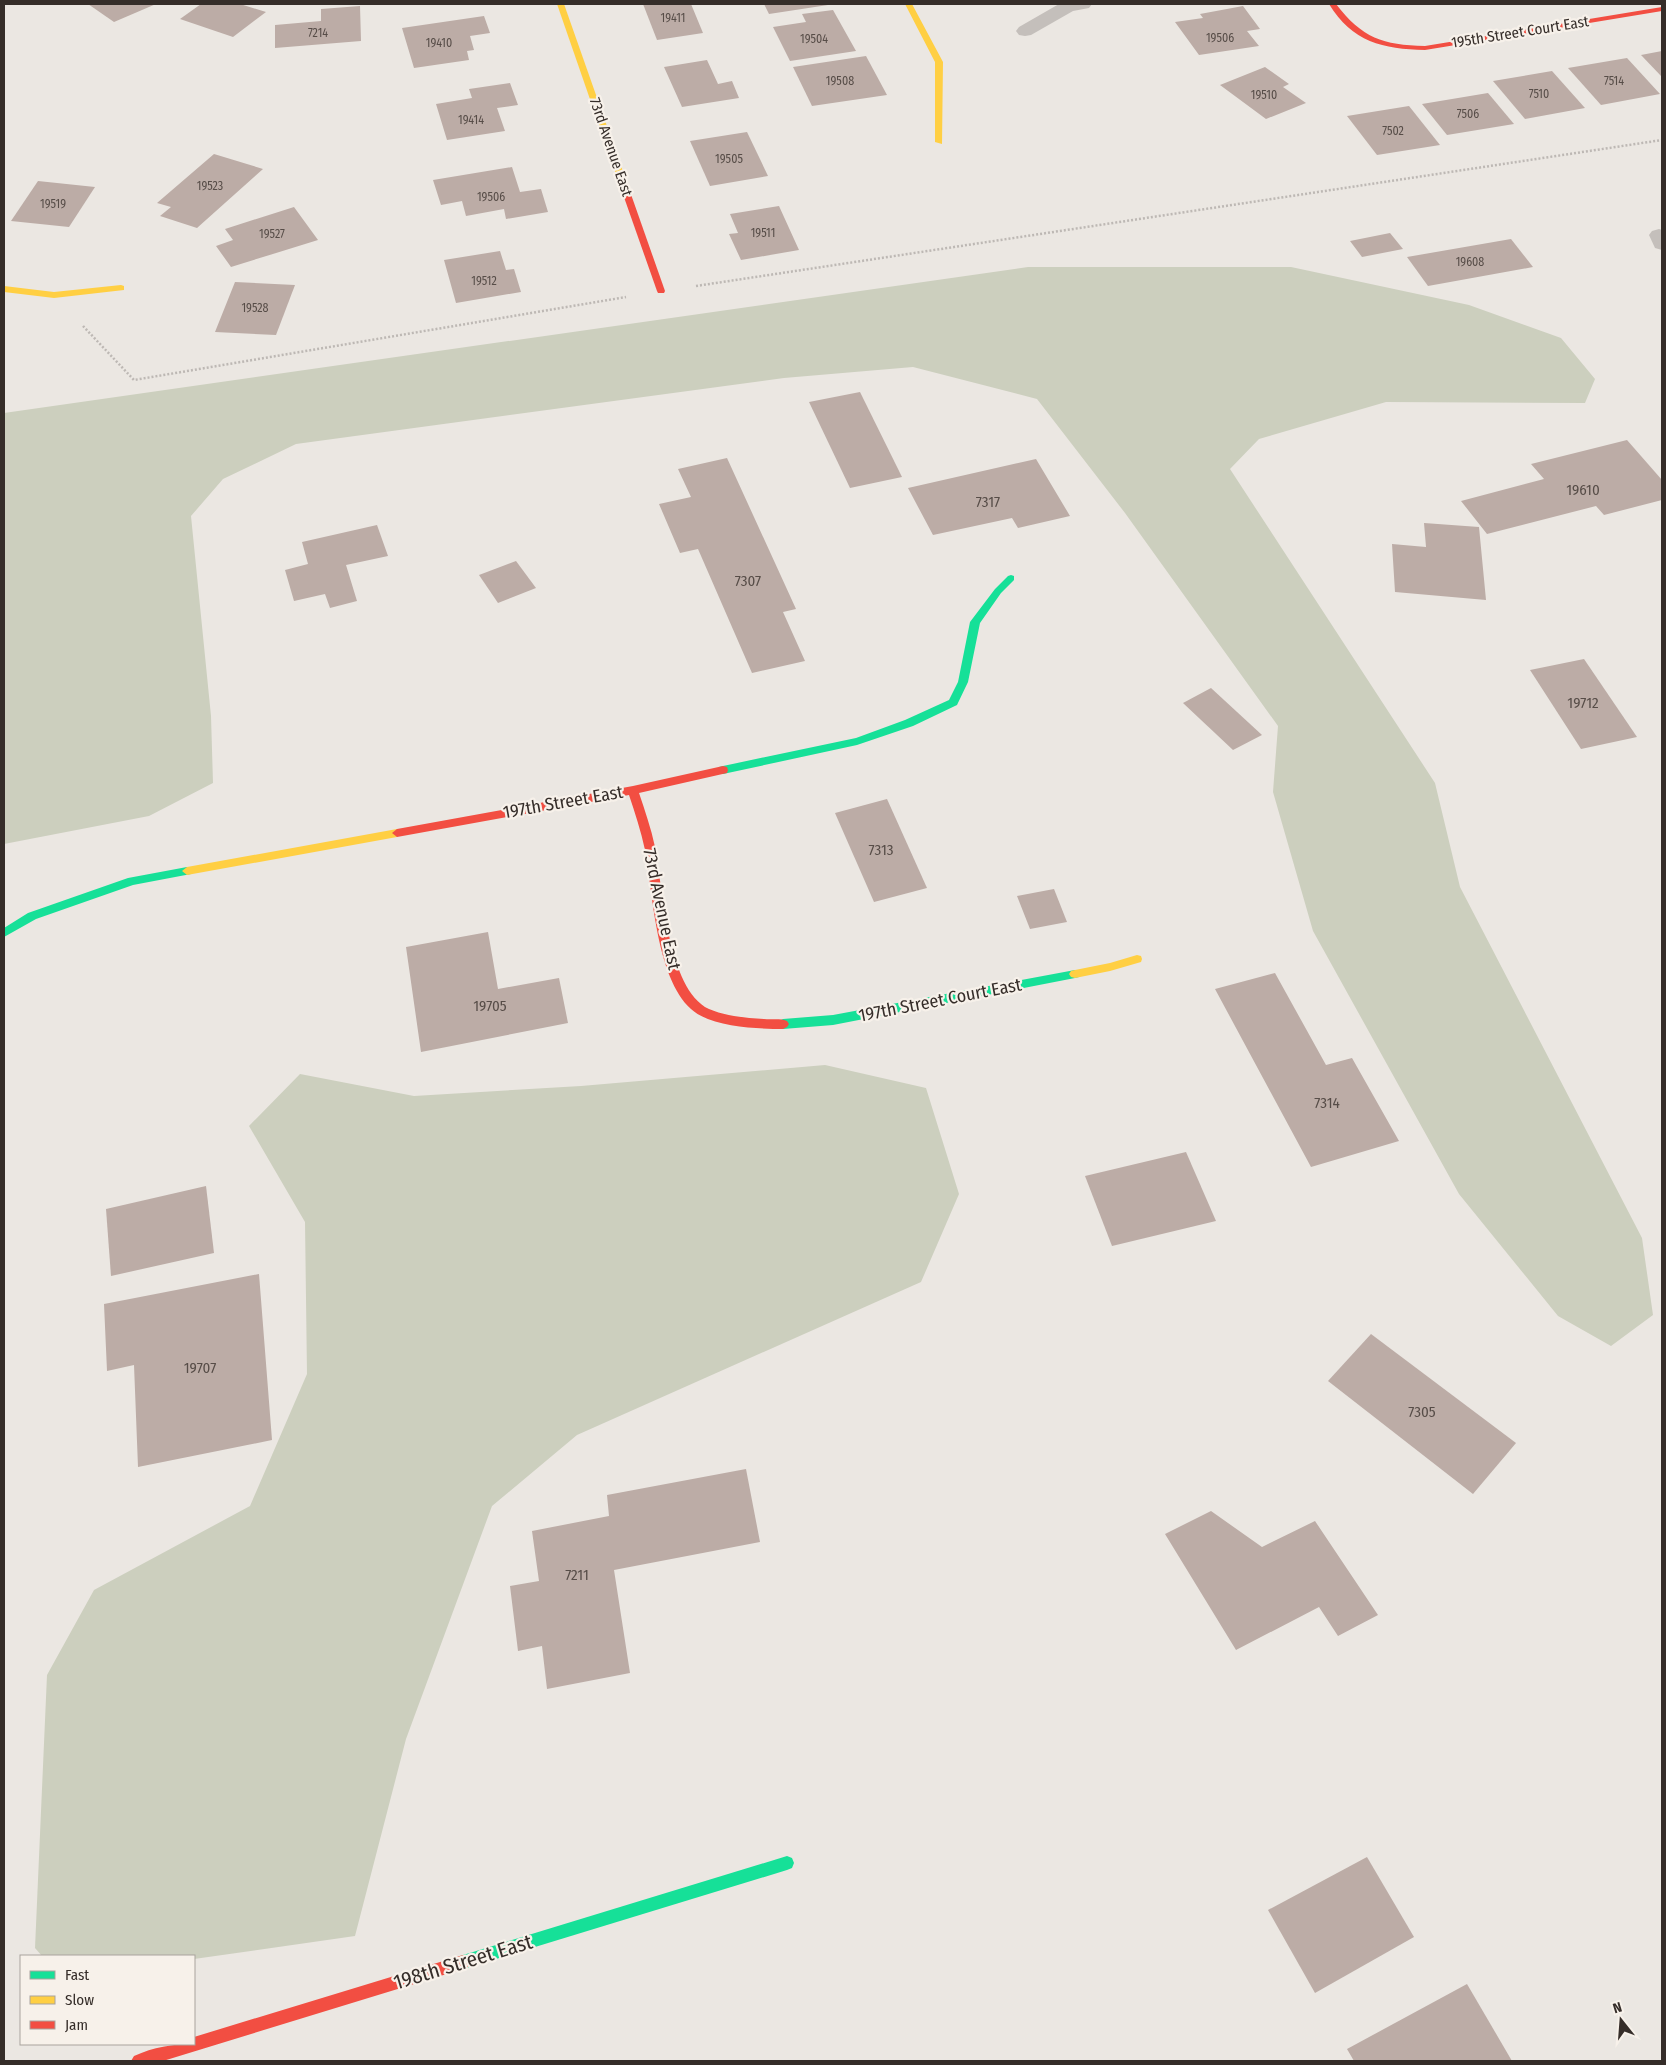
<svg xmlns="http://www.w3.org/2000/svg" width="1666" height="2065" font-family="'Fira Sans Condensed',sans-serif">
	<rect width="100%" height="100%" fill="#ebe7e2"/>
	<g fill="#cccfbe">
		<polygon points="1028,267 1291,267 1469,305 1561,338 1595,379 1585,403 1386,402 1259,439 1230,469 1435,783 1460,887 1642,1238 1653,1315 1611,1346 1558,1316 1459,1194 1313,931 1273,792 1278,726 1125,513 1037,399 913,367 784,378 296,444 223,479 191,516 211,716 213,783 149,816 4,844 4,413"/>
		<polygon points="825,1065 926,1088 959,1194 921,1282 577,1435 492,1506 406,1739 355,1936 194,1959 194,1956 42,1956 35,1948 47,1675 94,1590 250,1506 307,1374 305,1222 249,1126 300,1074 414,1096 581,1086"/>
	</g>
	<g fill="#bcaca6">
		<polygon points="88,4 156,4 114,22"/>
		<polygon points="201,4 240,4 266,12 233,37 180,19"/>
		<polygon points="643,4 691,4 703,33 657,40"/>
		<polygon points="764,4 828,4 828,5 769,14"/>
		<polygon points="360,6 361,41 275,48 275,25 321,21 321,9"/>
		<polygon points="1243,6 1260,29 1247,31 1259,46 1199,55 1175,22 1203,18 1200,14"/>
		<polygon points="833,10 856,51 790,61 773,27 806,22 802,14"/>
		<polygon points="484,16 490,33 470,36 474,50 467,51 469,60 414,68 402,28"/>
		<polygon points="1662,51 1662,77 1641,55"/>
		<polygon points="866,56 887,95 812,106 793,67"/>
		<polygon points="1627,58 1660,94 1601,105 1568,68"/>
		<polygon points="707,60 718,84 732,81 739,98 682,107 664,67"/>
		<polygon points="1265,67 1289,84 1283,87 1306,103 1266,119 1220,85"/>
		<polygon points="1552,71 1585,108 1525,119 1493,81"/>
		<polygon points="510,83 518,105 497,108 505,131 447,140 436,104 472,98 469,89"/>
		<polygon points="1488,93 1514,124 1447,135 1422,104"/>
		<polygon points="1409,106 1440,145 1377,155 1347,116"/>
		<polygon points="747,132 768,176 710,186 690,141"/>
		<polygon points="214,154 263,169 197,228 160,216 171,207 157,203"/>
		<polygon points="512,167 520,192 541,189 548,212 506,219 504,209 466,216 462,201 441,205 433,180"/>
		<polygon points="38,181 95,187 69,227 11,221"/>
		<polygon points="779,206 799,250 741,260 729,234 738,233 730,214"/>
		<polygon points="294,207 318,240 231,267 216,246 233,240 225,229"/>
		<polygon points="1390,233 1403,249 1362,257 1350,241"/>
		<polygon points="1511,239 1533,267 1428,286 1407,257"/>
		<polygon points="500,251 506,270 514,269 521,292 456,303 444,260"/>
		<polygon points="235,282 295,285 276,335 215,332"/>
		<polygon points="860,392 902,477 850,488 809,402"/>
		<polygon points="1627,440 1662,480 1662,500 1604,515 1596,506 1487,534 1461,501 1544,479 1531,464"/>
		<polygon points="727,458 796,609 783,612 805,661 752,673 698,549 680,553 659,504 691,497 678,469"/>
		<polygon points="1036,459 1070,516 1018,528 1012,518 933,535 908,488"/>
		<polygon points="1424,523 1479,527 1486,600 1395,592 1392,544 1426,547"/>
		<polygon points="377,525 388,556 346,565 357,601 330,608 325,594 294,601 285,570 308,564 302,542"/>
		<polygon points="516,561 536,588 498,603 479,575"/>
		<polygon points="1584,659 1637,737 1581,749 1530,670"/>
		<polygon points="1211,688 1262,735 1233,750 1183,703"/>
		<polygon points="887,799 927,888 874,902 835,813"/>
		<polygon points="1054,889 1067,922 1030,929 1017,896"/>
		<polygon points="488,932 498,989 559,978 568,1023 421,1052 406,947"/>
		<polygon points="1275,973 1326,1065 1352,1058 1399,1141 1311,1167 1215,989"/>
		<polygon points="1186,1152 1216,1221 1112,1246 1085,1176"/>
		<polygon points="206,1186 214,1253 111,1276 106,1209"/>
		<polygon points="259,1274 272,1440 138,1467 134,1365 107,1371 104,1304"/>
		<polygon points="1371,1334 1516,1443 1473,1494 1328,1381"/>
		<polygon points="746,1469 760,1542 614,1570 630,1673 547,1689 542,1646 518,1651 510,1586 539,1581 532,1531 609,1516 607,1495"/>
		<polygon points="1211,1511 1262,1547 1315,1521 1378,1615 1338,1636 1319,1607 1236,1650 1165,1534"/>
		<polygon points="1367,1857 1414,1937 1315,1993 1268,1910"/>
		<polygon points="1467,1984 1512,2061 1354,2061 1347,2049"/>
	</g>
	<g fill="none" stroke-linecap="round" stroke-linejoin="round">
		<g stroke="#bdb8b4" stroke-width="2.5" stroke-dasharray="2 2" stroke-linecap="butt">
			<polyline points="696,286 1662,140"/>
			<polyline points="83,326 134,380 626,297"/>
		</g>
		<g fill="#c4bfbb" fill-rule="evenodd">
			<polygon points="1059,4 1092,4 1089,8 1073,11 1031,35 1025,36 1019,35 1016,31 1019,27"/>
			<polygon points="1659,229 1662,230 1662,250 1655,248 1649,235 1652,231"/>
		</g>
		<g fill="#16e098" fill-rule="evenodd">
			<polygon points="1011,575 1014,576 1014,580 1001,593 980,623 968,682 957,705 913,726 857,745 723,774 719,773 718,770 719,767 723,766 856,738 905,720 949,700 958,682 970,622 995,589 1008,576"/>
			<polygon points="187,867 191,868 192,871 191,874 133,885 36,919 4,937 4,928 28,913 128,878"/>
			<polygon points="1075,970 1079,971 1081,974 1079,977 1075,978 833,1025 783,1029 779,1027 777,1024 779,1021 783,1019 833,1015"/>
			<polygon points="787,1856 792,1858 794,1863 792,1868 787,1870 463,1969 458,1967 456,1962 458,1957 463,1955"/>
		</g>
		<g fill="#ffcf43" fill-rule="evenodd">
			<polygon points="557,4 564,4 627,183 626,185 619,183"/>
			<polygon points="905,4 912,4 943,62 942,144 935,142 935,62"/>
			<polygon points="121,285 124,286 124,290 54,298 4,292 4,286 54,292"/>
			<polygon points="397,829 402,833 397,837 187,875 182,871 187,867"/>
			<polygon points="1137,955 1141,956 1142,959 1141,962 1110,971 1075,978 1071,977 1069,974 1071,971 1075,970 1110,963"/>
		</g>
		<g fill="#f24e42" fill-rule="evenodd">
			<path d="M1329,4h7c26,34 47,41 89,42l237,-39v4l-237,39c-42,-1 -73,-8 -96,-46z"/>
			<polygon points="620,181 627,183 665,291 664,293 658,293 657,291 619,183"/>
			<path d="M723,766l4,1 1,3 -1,3 -88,20c6,18 12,35 16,54 8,41 12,142 54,162 16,7 37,9 55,10 8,1 16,-1 23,2l2,3 -2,3 -4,2c-25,0 -73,-2 -92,-20 -35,-32 -38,-115 -46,-159 -4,-19 -10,-37 -16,-55l-232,42 -5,-4 5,-4 236,-43z"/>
			<path d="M463,1955l5,2 2,5 -2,5 -5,2 -300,92h-32l3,-5c20,-9 38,-12 60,-12v-7z"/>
		</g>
	</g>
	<g text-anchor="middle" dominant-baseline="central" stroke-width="4.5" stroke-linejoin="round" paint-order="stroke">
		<g font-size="12" fill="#574d48">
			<text x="673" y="18">19411</text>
			<text x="318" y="33">7214</text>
			<text x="1220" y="38">19506</text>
			<text x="814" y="39">19504</text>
			<text x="439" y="43">19410</text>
			<text x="840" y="81">19508</text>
			<text x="1614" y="81">7514</text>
			<text x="1539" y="94">7510</text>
			<text x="1264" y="95">19510</text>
			<text x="1468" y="114">7506</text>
			<text x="471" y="120">19414</text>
			<text x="1393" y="131">7502</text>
			<text x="729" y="159">19505</text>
			<text x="210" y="186">19523</text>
			<text x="491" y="197">19506</text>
			<text x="53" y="204">19519</text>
			<text x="763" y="233">19511</text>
			<text x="272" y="234">19527</text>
			<text x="1470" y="262">19608</text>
			<text x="484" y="281">19512</text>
			<text x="255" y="308">19528</text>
		</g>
		<g font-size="15" fill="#352d29" stroke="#f7f1ea">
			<text transform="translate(1520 32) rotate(-9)">195th Street Court East</text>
			<text transform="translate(611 147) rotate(71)">73rd Avenue East</text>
		</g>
		<g font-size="15" fill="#574d48">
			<text x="1583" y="490">19610</text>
			<text x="988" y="502">7317</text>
			<text x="748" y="581">7307</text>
			<text x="1583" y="703">19712</text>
			<text x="881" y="850">7313</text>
			<text x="490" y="1006">19705</text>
			<text x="1327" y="1103">7314</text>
			<text x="200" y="1368">19707</text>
			<text x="1422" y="1412">7305</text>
			<text x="577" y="1575">7211</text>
		</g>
		<g font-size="18" fill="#352d29" stroke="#f7f1ea">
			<text transform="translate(563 802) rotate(-10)">197th Street East</text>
			<text transform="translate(662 909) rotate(78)">73rd Avenue East</text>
			<text transform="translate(940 1000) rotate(-11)">197th Street Court East</text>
		</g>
		<g font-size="21" fill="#352d29" stroke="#f7f1ea">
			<text transform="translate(463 1962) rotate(-17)">198th Street East</text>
		</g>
	</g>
	<rect width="1666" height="2065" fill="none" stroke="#352d29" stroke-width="10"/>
	<rect x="20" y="1955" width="175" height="90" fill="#f7f1ea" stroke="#a9a39d"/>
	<rect x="30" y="1971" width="25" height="8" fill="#16e098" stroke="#a9a39d"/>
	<text x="65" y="1980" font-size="15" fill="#352d29">Fast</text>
	<rect x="30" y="1996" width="25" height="8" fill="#ffcf43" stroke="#a9a39d"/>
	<text x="65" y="2005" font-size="15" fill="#352d29">Slow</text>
	<rect x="30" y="2021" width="25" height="8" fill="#f24e42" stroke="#a9a39d"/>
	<text x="65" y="2030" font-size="15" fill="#352d29">Jam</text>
	<g transform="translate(1621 2020) rotate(343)" stroke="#f7f1ea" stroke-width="4" paint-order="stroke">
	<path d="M0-4L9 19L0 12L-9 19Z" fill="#352d29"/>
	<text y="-8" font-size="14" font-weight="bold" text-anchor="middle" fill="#352d29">N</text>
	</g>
</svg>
